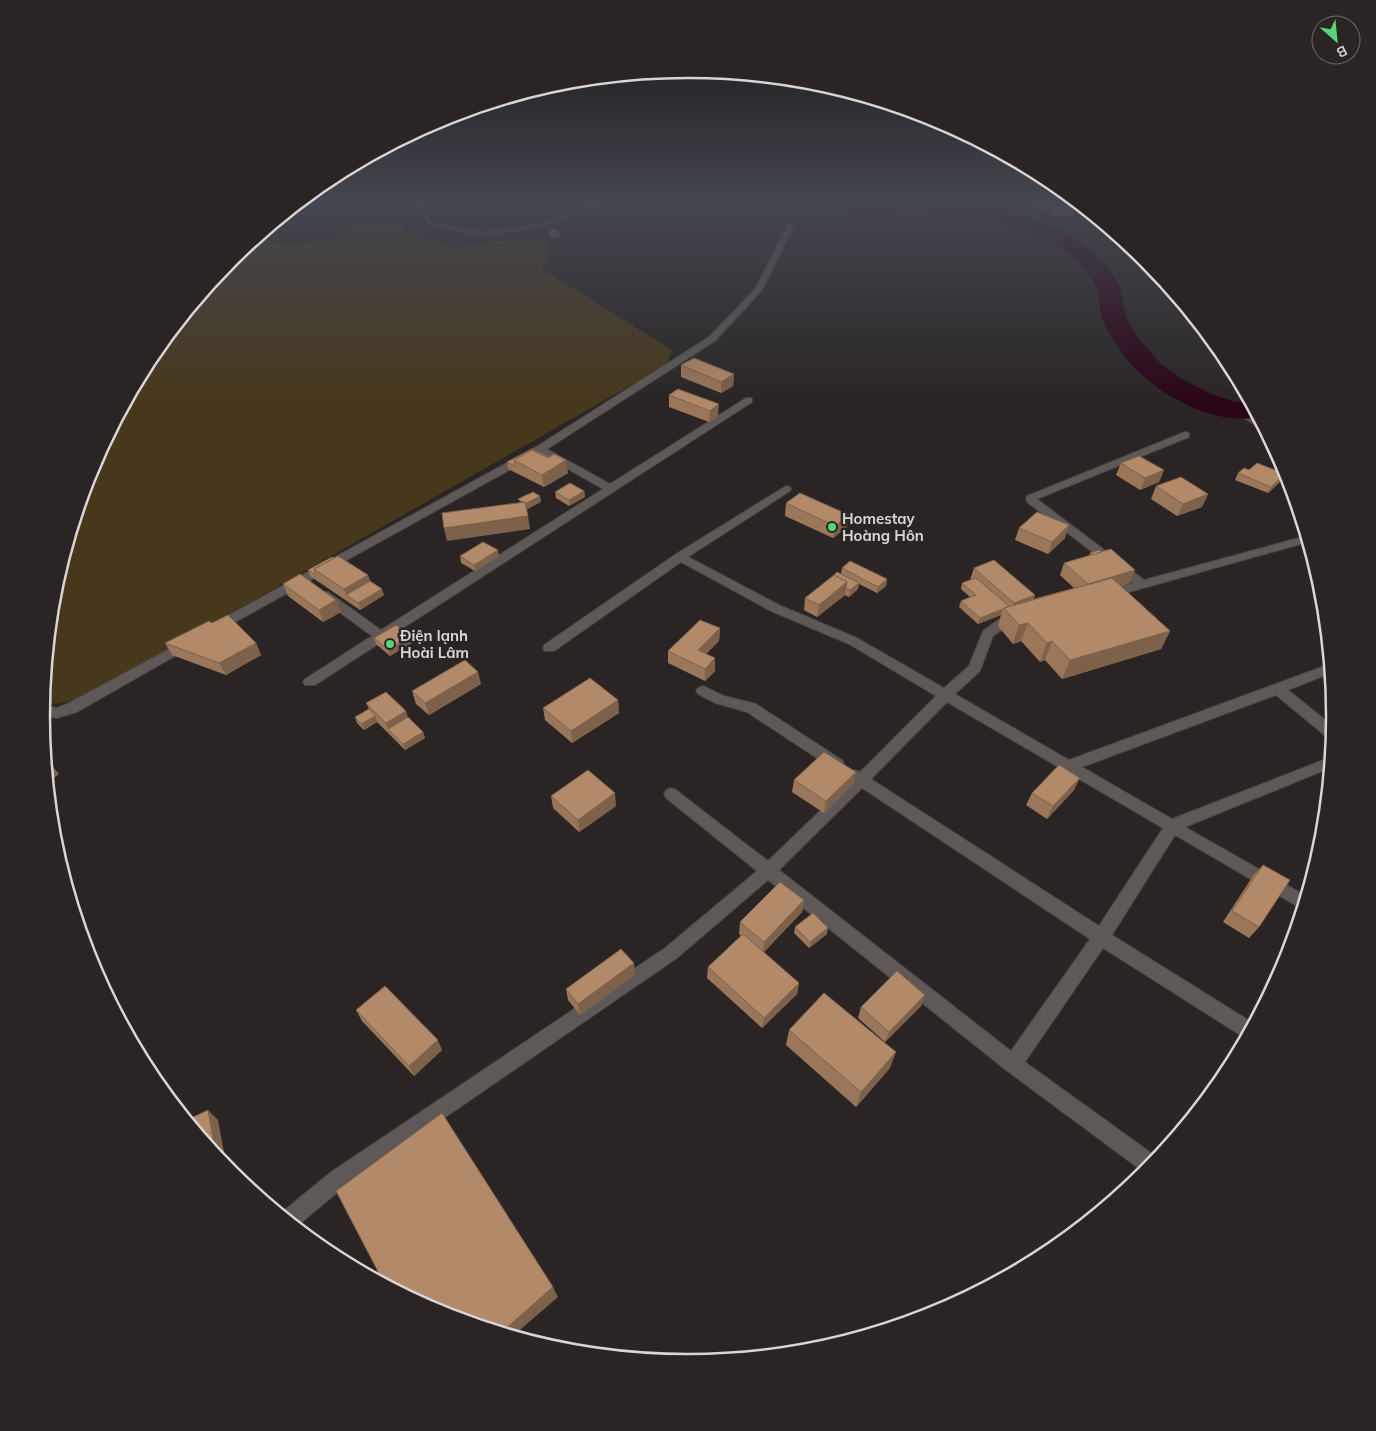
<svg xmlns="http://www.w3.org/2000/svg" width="1376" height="1431" font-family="Mulish,sans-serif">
	<rect width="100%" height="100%" fill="#2a2524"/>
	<path fill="#47381b" d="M388,221l14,2 2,10 50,14 74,-10 22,4 -7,29 129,80 -4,14 -570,325c-17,8 -36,18 -55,14l11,-114 37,-121 59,-112 81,-98 26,-21 27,8 45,-4 7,-2 -2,-9 4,-2z"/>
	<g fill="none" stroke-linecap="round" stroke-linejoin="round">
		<path stroke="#5e4350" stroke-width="4" d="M417,203c4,6 8,14 13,19 4,3 13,4 18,6 50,13 105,-4 150,-25"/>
		<polyline stroke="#5e4350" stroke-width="5" points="1236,411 1264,428"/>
		<path fill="#2a0417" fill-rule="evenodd" d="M817,203h148l61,14 38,15 26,17 19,20 11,18 7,33 14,21 19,22 22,16 27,14 26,9 15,-1 8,16c-37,9 -90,-17 -117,-43 -15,-13 -26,-31 -36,-48 -5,-11 -5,-22 -7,-33 -4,-16 -17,-29 -29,-39 -40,-32 -101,-42 -151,-43 -33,0 -66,4 -98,-4z"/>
		<defs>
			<g id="minor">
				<polygon points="788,224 794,225 762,290 715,341 547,449 610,484 746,398 752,398 752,402 315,685 305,685 303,682 305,679 372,636 320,598 318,595 320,592 328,592 381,630 603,489 540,453 219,631 211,631 209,628 211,625 536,447 709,337 755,289"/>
				<polygon points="1185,432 1189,433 1189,437 1037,499 1144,580 1306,536 1308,542 1108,598 1104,597 1102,594 1104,591 1133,583 1027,502 1026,498 1027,496"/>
				<path d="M786,486l4,1 1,2 -1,2 -102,66 91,48 78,33 87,50 25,-22 14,-35 18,-13 13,-4 4,1 2,3 -27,18 -13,35 -25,23 114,66 261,-96 1,9 -43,17 46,37 -2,12 -4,-1 -52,-43 -194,72 90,52 159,-62 -1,11 -145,59 121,69 -4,13 -127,-74 -63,100 141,88 -8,15 -142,-90 -78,114 133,96 -13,15 -139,-103 -238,-190 -91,78 -332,228 -49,41 -15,-14 50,-41 334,-224 92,-77 -91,-73 -2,-4 2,-4 5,-2 5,2 92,71 83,-80 -3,-5 2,-4 5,-2 5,2 76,-76 -87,-52 -78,-33 -90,-49 -127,89h-10l-1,-3 1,-3 132,-91zM947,702l216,126 -64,98 -228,-147zM862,788l228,151 -79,112 -232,-181z"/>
				<polygon points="186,640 191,641 192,644 191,647 77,712 57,718 41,715 42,705 57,708 67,704"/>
				<polygon points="703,686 724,696 756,704 842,760 844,764 842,768 837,770 832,768 747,712 715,703 698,694 696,691 698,688"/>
			</g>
		</defs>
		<use href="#minor" stroke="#454241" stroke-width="2"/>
		<use href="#minor" fill="#5e5957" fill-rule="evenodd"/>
	</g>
	<g fill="#9a775a">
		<polygon points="1032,203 1070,203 1069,207 1074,210 1073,215 1056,217 1048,212 1049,210 1041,211 1032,205"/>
		<polygon points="549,230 559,231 559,237 554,238 549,235"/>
		<polygon points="681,365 734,374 733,386 721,393 681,377"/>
		<polygon points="678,389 718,416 709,422 669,407 669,395"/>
		<polygon points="532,449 568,473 544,487 508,469 507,462"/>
		<polygon points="1121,463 1164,470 1159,482 1140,490 1116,475"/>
		<polygon points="1238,473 1282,480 1268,493 1235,480"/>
		<polygon points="1156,486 1208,494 1202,507 1177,516 1151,499"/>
		<polygon points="584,491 585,497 569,506 556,498 555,492"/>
		<polygon points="786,503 847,527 833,538 785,516"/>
		<polygon points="1019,528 1065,538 1048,554 1015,540"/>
		<polygon points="1090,553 1130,583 1121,586 1170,631 1161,649 1062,679 1045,660 1040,662 1021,641 1013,644 998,626 1001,615 978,624 959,607 961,601 970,597 961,589 962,583 970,580 974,568 1035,595 1033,599 1074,588 1060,575 1064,563 1089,556"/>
		<polygon points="460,556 499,556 475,571 461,563"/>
		<polygon points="332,557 368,575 370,581 384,595 360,610 310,576 308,570"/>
		<polygon points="842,568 887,579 886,586 877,593 859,584 858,589 849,597 845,595 817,617 804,610 805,598 841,574"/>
		<polygon points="283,584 341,612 323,622 288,596"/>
		<polygon points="212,623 256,643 261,655 226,675 172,655 165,643"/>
		<polygon points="720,628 719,641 706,654 715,671 705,681 668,663 668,651"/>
		<polygon points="374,638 412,643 390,656 376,644"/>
		<polygon points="481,684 429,715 416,704 412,691"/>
		<polygon points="618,700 619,713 572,743 545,720 543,708"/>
		<polygon points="366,703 408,717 423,732 425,738 405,750 377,722 364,730 357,723 355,717 369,709"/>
		<polygon points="856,772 853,784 824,813 792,792 794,780"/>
		<polygon points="1074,790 1047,819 1026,805 1032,793"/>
		<polygon points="551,796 616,806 579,832 553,808"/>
		<polygon points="1263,865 1259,927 1249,938 1223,922 1253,876"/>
		<polygon points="804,900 802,912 764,952 799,983 797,994 762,1028 707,978 708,967 741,936 739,934 740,922"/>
		<polygon points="795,927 827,934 809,948 794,933"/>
		<polygon points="635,974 580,1015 568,1000 566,989"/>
		<polygon points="921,1006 885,1042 858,1018 861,1007"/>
		<polygon points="356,1010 442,1050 414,1076 362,1021"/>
		<polygon points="789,1030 890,1068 856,1107 786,1045"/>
	</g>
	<g fill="#7d614a">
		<polygon points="1044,203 1070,203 1068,208 1049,207 1049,210 1041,211"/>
		<polygon points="1074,210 1073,215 1056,217 1057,212"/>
		<polygon points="559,231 559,237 554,238 554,233"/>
		<polygon points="734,374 733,386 721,393 721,382"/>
		<polygon points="719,404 718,416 709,422 710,411"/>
		<polygon points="566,460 568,473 544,487 542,475"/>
		<polygon points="1164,470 1159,482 1140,490 1145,478"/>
		<polygon points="1285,474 1282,480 1268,493 1271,487"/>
		<polygon points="584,491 585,497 569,506 569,500"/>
		<polygon points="1208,494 1202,507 1177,516 1183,504"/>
		<polygon points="540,496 541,502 526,510 525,504"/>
		<polygon points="849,515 847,527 833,538 835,526"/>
		<polygon points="528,516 530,529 447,541 444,528"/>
		<polygon points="1069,525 1065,538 1048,554 1052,542"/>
		<polygon points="498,550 499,556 475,571 474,565"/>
		<polygon points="1135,570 1130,583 1083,597 1088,584"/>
		<polygon points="368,575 372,587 346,595 344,589"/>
		<polygon points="887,579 886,586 877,593 878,587"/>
		<polygon points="847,582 845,595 817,617 819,605"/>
		<polygon points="859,583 858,589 849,597 850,590"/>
		<polygon points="382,589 384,595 360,610 358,603"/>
		<polygon points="1035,595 1031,607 1010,615 1014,603"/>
		<polygon points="336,600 341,612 323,622 319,610"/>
		<polygon points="1003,609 1001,615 978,624 980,618"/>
		<polygon points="1028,623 1021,641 1013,644 1019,625"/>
		<polygon points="720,628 719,641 697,662 698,650"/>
		<polygon points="1170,631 1161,649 1062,679 1070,660"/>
		<polygon points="411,636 412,643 390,656 388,650"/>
		<polygon points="1052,641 1045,660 1040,662 1047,643"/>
		<polygon points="256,643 261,655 226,675 219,663"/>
		<polygon points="715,658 715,671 705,681 705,669"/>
		<polygon points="478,672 481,684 429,715 425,703"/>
		<polygon points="618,700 619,713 572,743 571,731"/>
		<polygon points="406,711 410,724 388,729 386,723"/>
		<polygon points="375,716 377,722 364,730 361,724"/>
		<polygon points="423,732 425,738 405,750 403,744"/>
		<polygon points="54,768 59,774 48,783 47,774"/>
		<polygon points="856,772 853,784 824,813 826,801"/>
		<polygon points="1080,778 1074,790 1047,819 1053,806"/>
		<polygon points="615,793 616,806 579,832 578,820"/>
		<polygon points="804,900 802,912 763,953 764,942"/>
		<polygon points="828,928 827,934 809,948 810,942"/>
		<polygon points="634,963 635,974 580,1015 578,1004"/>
		<polygon points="799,983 797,994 762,1028 764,1018"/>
		<polygon points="925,995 921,1006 885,1042 889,1032"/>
		<polygon points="438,1040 442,1050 414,1076 409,1066"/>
		<polygon points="896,1052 890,1068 856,1107 861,1092"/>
		<polygon points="208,1110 218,1120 227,1168 216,1155"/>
		<polygon points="553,1287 558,1297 514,1335 502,1332"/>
	</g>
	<g fill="#b38a69" stroke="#7d614a">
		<polygon points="1067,205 1074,210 1057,212 1049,207"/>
		<polygon points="554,229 559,231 554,233 549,230"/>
		<polygon points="694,358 734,374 721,382 681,365"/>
		<polygon points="678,389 719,404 710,411 669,395"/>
		<polygon points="532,449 549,457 548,458 532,450 514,460 515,466 507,462"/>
		<polygon points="532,450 548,458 554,454 566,460 542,475 514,460"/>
		<polygon points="1139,456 1164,470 1145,478 1121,463"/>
		<polygon points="1257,463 1285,474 1271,487 1238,473 1244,468 1249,470"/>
		<polygon points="1181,477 1208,494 1183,504 1156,486"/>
		<polygon points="570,483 584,491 569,500 555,492"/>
		<polygon points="533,492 540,496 525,504 525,502 522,502 518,499"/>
		<polygon points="800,493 849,515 835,526 786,503"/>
		<polygon points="525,502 528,516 444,528 442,513"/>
		<polygon points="1037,512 1069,525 1052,542 1019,528"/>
		<polygon points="483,542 498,550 474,565 460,556"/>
		<polygon points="1111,549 1135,570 1088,584 1064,563"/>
		<polygon points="1099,550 1101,552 1093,555 1090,553"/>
		<polygon points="338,556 368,575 344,589 314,569"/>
		<polygon points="332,557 334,558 314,569 316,575 308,570"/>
		<polygon points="994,560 1035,595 1014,603 974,568"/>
		<polygon points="850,561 887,579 878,587 842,568"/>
		<polygon points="837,572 859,583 850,590 846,588 847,582 834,575"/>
		<polygon points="300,574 336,600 319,610 283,584"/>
		<polygon points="834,575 847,582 819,605 805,598"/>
		<polygon points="976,578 1009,606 1004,608 1003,609 980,618 961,601 976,595 962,583"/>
		<polygon points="1112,578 1170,631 1070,660 1052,641 1047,643 1028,623 1019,625 1004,608"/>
		<polygon points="370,581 382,589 358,603 346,595"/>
		<polygon points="228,615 256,643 219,663 165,643 209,621 212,623"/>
		<polygon points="700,620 720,628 698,650 715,658 705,669 668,651"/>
		<polygon points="396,625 411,636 388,650 374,638"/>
		<polygon points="465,660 478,672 425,703 412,691"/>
		<polygon points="590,678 618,700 571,731 543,708"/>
		<polygon points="386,692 406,711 386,723 366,703"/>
		<polygon points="369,709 375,716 361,724 355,717"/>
		<polygon points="408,717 423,732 403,744 388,729"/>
		<polygon points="824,752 856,772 826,801 794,780"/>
		<polygon points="46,763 54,768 47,774"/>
		<polygon points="1059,765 1080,778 1053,806 1032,793"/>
		<polygon points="588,770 615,793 578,820 551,796"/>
		<polygon points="1263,865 1290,880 1259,927 1232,911"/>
		<polygon points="780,882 804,900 764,942 740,922"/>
		<polygon points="813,913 828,928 810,942 795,927"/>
		<polygon points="743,934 799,983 764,1018 708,967"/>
		<polygon points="621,949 634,963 578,1004 566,989"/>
		<polygon points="897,971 925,995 889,1032 861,1007"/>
		<polygon points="385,986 438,1040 409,1066 356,1010"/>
		<polygon points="824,993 896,1052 861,1092 789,1030"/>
		<polygon points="208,1110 216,1155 187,1120"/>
		<polygon points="442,1113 553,1287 502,1332 440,1313 384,1283 336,1191"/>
	</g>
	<linearGradient id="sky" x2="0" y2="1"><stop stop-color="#171414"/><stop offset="0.5" stop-color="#444650"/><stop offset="1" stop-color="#444650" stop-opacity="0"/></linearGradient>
	<rect width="1376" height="404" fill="url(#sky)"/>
	<g fill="#53d673" stroke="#2a2524" stroke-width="2">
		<circle cx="832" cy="527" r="5"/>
		<circle cx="390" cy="644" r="5"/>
	</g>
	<g text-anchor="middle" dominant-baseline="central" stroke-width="5" stroke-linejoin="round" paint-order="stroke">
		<g font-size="15" font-weight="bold" fill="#d8d5d4" stroke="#2a2524" text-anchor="start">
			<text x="842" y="518">Homestay<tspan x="842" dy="17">Hoàng Hôn</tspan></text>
			<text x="400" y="635">Điện lạnh<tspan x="400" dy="17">Hoài Lâm</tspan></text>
		</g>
	</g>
	<path d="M0 0H1376V1431H0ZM50 716a638 638 0 1 1 1276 0a638 638 0 1 1-1276 0Z" fill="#2a2524" fill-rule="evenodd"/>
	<path fill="none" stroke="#d8d5d4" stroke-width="2.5" d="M50 716a638 638 0 1 1 1276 0a638 638 0 1 1-1276 0Z"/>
	<g transform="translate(1336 40) rotate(153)"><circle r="24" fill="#2a2524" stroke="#706b6a"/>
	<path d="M0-4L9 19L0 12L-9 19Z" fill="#53d673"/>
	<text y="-8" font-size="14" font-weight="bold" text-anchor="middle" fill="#d8d5d4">B</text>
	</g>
</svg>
